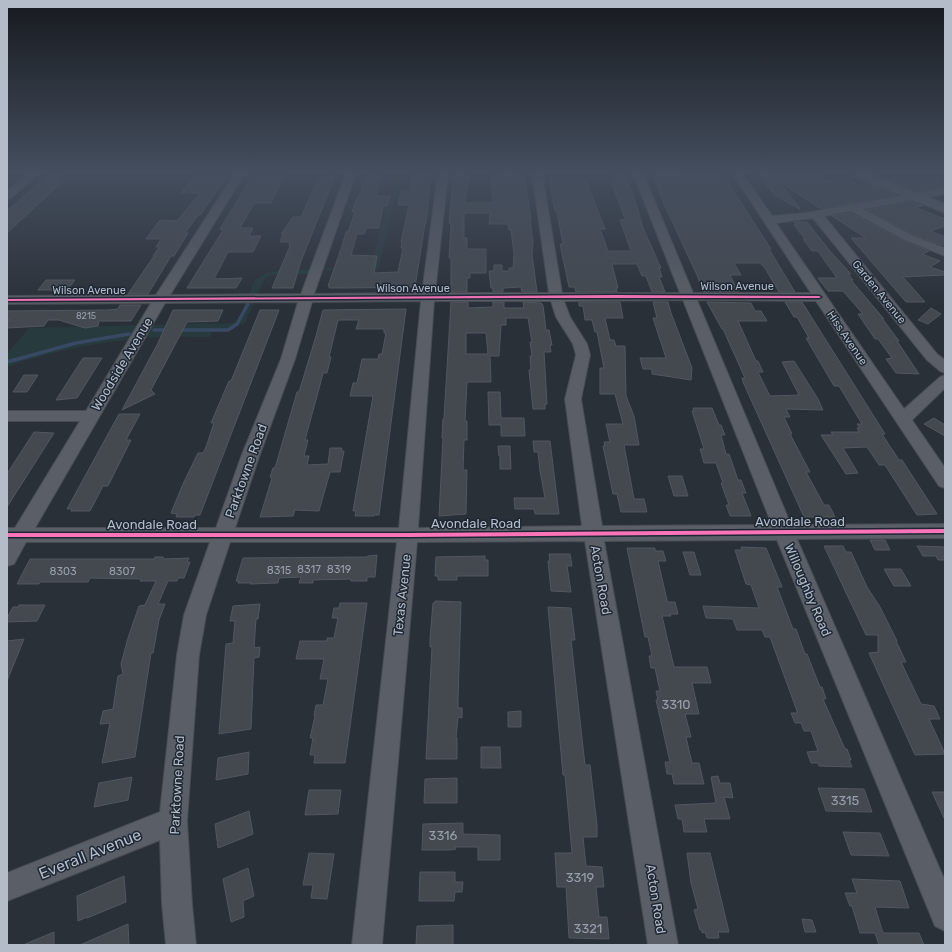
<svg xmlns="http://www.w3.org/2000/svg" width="952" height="952" font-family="Rubik,sans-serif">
	<rect width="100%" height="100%" fill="#2a3038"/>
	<path fill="#273a3e" d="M395,173h6l-23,97h-54l-16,4h-32l-9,3 -3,3 -18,41 -3,3 -14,5 -16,1 -3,7c-21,0 -43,-1 -65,1 -46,4 -94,13 -138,29v-13l22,-26 203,-5 6,-3 17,-40 11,-7 18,-3 79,-3 9,-4z"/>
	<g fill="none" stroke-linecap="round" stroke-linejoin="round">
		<g stroke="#384963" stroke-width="3.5">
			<polyline points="154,330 170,330"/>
			<polyline points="178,330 228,330 237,324 248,304"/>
			<polyline points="7,362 76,343 129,334"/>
		</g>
	</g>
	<g fill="#444950" stroke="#52575f" fill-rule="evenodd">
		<polygon points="50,173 65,173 56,182 62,182 7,233 7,211"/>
		<polygon points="367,173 381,173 376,196 390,196 387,206 383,206 379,228 366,228 364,234 357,234 351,255 377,256 374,273 398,272 403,248 401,248 402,242 401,242 409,205 398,205 401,191 409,191 413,175 431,174 426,224 425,224 415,287 348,288 329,288 329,286 328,286 341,249 346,232 348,232 355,212 352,212 357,197 359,197"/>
		<polygon points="491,173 524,173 531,221 530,221 533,242 532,254 537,292 522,292 521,287 503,288 503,292 493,292 493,288 491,288 489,271 494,271 494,265 502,265 502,271 509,271 509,268 513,268 514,254 511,230 509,230 508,224 489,224 490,213 464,213 464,238 467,238 467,249 486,249 486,273 470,273 470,278 467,278 467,292 451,292 451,258 449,258 451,223 449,223 454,174 469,174 465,203 491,203 493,202"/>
		<polygon points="613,173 625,173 637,207 643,228 661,268 659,268 662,277 659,277 665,292 652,292 646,276 642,276 637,264 612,264 618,288 616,288 617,292 576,292 575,287 569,287 560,244 563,244 557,213 554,209 549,177 587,180 589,188 605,229 600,229 608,251 631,251 620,220 625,219 612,183 616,183"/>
		<polygon points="720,173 729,184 771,249 769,249 795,292 779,292 765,268 760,263 734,263 741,275 730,275 738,292 703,292 697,275 664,204 653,174"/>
		<polygon points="754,173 822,173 823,182 843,178 859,185 867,183 897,195 821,209 777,180 800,208 799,209 775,195"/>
		<polygon points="195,175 228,175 201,214 199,214 185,233 188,233 174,256 171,256 148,294 128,294 154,256 153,256 159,247 156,247 161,239 146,239 160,220 177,221 200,193 181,193"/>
		<polygon points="253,175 285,175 271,203 254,203 240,228 253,228 249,236 261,236 253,252 228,252 214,279 242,278 236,288 187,288 223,230 220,229"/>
		<polygon points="332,176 334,177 328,194 301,261 293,288 272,288 290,246 289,246 290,242 280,242 283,234 281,234 293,217 301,217 319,177"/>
		<polygon points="897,176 903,180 935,177 945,183 945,187 918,191 887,179"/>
		<polygon points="913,201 923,206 914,207 945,219 945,226 930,231 945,237 945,244 942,245 912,234 867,210"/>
		<polygon points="851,213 902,240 929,251 922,254 940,261 930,267 945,272 945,275 903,277 925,302 906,302 851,238 866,238 832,216"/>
		<polygon points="794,222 807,222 830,251 851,274 848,274 853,280 851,280 884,319 882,318 899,341 897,341 919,374 896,373 886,359 892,358 878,339 875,339 858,314 863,314 843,291 828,291 818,278 837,278 818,251 812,251 803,239 805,239 794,225 796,225"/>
		<polygon points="46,280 75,280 67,290 38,290"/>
		<path d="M451,302h17v6l25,-1v-5h11v6h20l-1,-6 18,1 2,2 3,25h3l3,15h-2l1,7h-7l3,52h-2v5h-12l-4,-39h2l-1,-14h2l-2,-14h2l-4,-24h-22v7h-5l-2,31h-9l1,26h-24l-2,39h2v19h-3l-1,30h4l-1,44 -27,2 4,-78h-1l1,-19 1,-1zM466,333h20l2,21h-22z"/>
		<polygon points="579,302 620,302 623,318 605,318 610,340 614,340 616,346 625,346 626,396 634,416 639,445 624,445 634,499 644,499 647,512 621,512 617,494 613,494 603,446 605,446 604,442 610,442 606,424 623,424 615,394 600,394 600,368 604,368 597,332 595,332 592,320 585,320 583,306 579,306"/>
		<polygon points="653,302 668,302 671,313 692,368 691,380 652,374 652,369 643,369 640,358 666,358 653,318 657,318"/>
		<polygon points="707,302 751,303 755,311 761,311 767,321 738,321 756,361 758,361 763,372 758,372 770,396 799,395 782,362 794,361 818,399 823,410 786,409 790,417 784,417 792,434 790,434 810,472 806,472 824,505 829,505 835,517 804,517 743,382 742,378 745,378 723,329 722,329"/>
		<polygon points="785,302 802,302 885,434 882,434 899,460 902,460 937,514 917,515 885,465 879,465 867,447 843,448 858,473 846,474 821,435 833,435 831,432 859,432 857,428 860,428 857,424 862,424 839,386 834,386 806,338 809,338 797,317 794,317"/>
		<polygon points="120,305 141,305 131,321 99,321 98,326 85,328 59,320 48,320 44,326 7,328 7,323 10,320 7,320 7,311 108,310 118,309"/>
		<polygon points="931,308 941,314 928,324 918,320"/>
		<polygon points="406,309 379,515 374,515 374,516 355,516 356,511 353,511 373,396 350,396 353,383 357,383 362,359 378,359 379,354 382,354 386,333 384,333 384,329 356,329 359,320 338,320 329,357 331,357 327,373 323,373 320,385 305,440 308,440 304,456 309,456 307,465 328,464 330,448 342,448 341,451 344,451 340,472 330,472 319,511 295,510 293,516 260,517 272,478 270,477 273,468 275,468 297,392 299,392 316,336 323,310"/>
		<polygon points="173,310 223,310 218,321 187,322 151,390 155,394 122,410 158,343"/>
		<polygon points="260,310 279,310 200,515 195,515 194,517 176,517 177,514 171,513 183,484 198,453 203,453 206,447 214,423 211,423 229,381 231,381"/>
		<polygon points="83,358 102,358 77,398 56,400"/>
		<polygon points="24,375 38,375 27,392 13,392"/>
		<polygon points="488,392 500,392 501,418 524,418 525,436 501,436 501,425 489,425"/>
		<polygon points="693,408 712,408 719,425 721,425 725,435 721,435 726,454 729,454 738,480 741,480 746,493 742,493 751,516 730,516 726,505 729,505 721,483 723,483 716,463 704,463 700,449 704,449 692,411 694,411"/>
		<polygon points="119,414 140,414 126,440 131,440 108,486 103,486 90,511 71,511 72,509 67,509"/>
		<polygon points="934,418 945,425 945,436 924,424"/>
		<polygon points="34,432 54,433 7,507 7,474"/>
		<polygon points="533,441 550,441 559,514 535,514 534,509 515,509 514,498 545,498 540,471 538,452 534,452"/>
		<polygon points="498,446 510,446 511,469 500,469 500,456 499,456"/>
		<polygon points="668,476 682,476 688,496 674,496"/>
		<polygon points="870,540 885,540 890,550 875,550"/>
		<polygon points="824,546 843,546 846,552 851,552 867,587 880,607 897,641 896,641 906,662 901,662 921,704 934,706 940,719 929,719 945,754 915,755 869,653 878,652 878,635 866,635"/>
		<polygon points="917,546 945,547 945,560 938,560 936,556 923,556"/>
		<polygon points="741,547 766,548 782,587 777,587 793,629 796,629 805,654 807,654 820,687 822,687 826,699 823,699 845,749 847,749 851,760 849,760 852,767 819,766 818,763 811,763 807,752 818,751 811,731 804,731 801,723 795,723 791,713 797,713 797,711 770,637 765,637 762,630 737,630 733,619 706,618 703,606 759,608 751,585 746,584 735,550 742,550"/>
		<polygon points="627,548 655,548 655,551 663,551 666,561 658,561 667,600 667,602 675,602 678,614 670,614 671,616 662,616 674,667 707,667 711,683 692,683 699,714 685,714 691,737 686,737 692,763 699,763 704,784 674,784 672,774 667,774 665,762 670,762 656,700 658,700 656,691 660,691 655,668 651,668 649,656 652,656 648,637 645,637"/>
		<polygon points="683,552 694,552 701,575 690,575"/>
		<polygon points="549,554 570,554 572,566 567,566 571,592 551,591 548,561 550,561"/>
		<polygon points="377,555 375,577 367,577 367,581 351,581 351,579 313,580 313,583 299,583 301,577 279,578 278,583 250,584 251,583 238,583 239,581 236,581 243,558 367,557 368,556"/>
		<polygon points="485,556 485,560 488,560 488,576 457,576 457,580 438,580 438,576 435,576 436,557"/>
		<polygon points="155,557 163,557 164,559 189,558 187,562 190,562 184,578 178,578 177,581 168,581 158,604 165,604 159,620 153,653 151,653 135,757 102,763 110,723 100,724 103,711 113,709 118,676 123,674 121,664 128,638 139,606 145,605 156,581 140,581 141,579 90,578 88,582 40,582 39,584 17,584 30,559 154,559"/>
		<polygon points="884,569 901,569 911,586 894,586"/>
		<polygon points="435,601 461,602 458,701 458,708 462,708 462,718 458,717 456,738 457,738 457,759 426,759 432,647 430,647 430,639 433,603 435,603"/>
		<polygon points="340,603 367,603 345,763 314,763 315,755 310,755 313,738 310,738 315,716 314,716 316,705 323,705 328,679 320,679 324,659 296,659 300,641 327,641 327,638 334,638 338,618 332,618 334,608 339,608"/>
		<polygon points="260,604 258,619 256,619 254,648 260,647 259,657 254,658 251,729 219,734 226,644 233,643 235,621 230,621 233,606"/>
		<polygon points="19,605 45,605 37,621 7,622 7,618 13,607 18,607"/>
		<polygon points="548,607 571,608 575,640 571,640 585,765 590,765 597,825 597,837 583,837 586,866 602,867 604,887 596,887 599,917 607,917 609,939 569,938 566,887 557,887 555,853 572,853 565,775 563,775"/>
		<polygon points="24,639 7,681 7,641"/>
		<polygon points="521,711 521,727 508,727 508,712"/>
		<polygon points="481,747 500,747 501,768 481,768"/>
		<polygon points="249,752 248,774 216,780 218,758"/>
		<polygon points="718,776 720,783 730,783 733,798 724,797 730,819 704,819 707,832 684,832 682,819 678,819 675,805 716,803 711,777"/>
		<polygon points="132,777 128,800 94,807 99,783"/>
		<polygon points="457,778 457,803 424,803 425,779"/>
		<polygon points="818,788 864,789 872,812 826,811"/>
		<polygon points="309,790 341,790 338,814 305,815"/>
		<polygon points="932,792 945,792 945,820"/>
		<polygon points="249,811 253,834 218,848 215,824"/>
		<polygon points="463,823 463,834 500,835 500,860 478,860 478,847 455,847 456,849 450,850 422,850 423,824"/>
		<polygon points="843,832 880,833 889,856 851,855"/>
		<polygon points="309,853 334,854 327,899 311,898 313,885 303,885"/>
		<polygon points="687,853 710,853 729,932 718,932 719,938 707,938 705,932 702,933 702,930 700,930 694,910 698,909 691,883"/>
		<polygon points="248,868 254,896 243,901 244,917 231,922 223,879"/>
		<polygon points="420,872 455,872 455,882 463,882 462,892 455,892 454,901 419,901"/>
		<polygon points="124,876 126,902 87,918 87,917 78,921 77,896"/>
		<polygon points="852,879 900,881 909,908 875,907 883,933 919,933 924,945 879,945 875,933 860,933 852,906 850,906 845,893 857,893"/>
		<polygon points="802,919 812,920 816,932 805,932"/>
		<polygon points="128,924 129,945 80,945"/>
		<polygon points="453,925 453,945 416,945 417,926"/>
		<polygon points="54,932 54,945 23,945"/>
	</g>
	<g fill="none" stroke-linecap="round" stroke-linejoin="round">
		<defs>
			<g id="minor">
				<polygon points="28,173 39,173 11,198 7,199 7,191"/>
				<path d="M235,173h10l-75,122 131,-1 45,-121h10l-42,121 108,-1 16,-120h10l-13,120h114l-17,-120h10l20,120h118l-47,-120h10l50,120h118l-79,-120h10l30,43 33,-3 140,-25v6l-82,15 48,26 34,13v8l-42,-17 -52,-28 -27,5 113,138 8,6v13l-5,-2 -13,-11 -114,-142 -37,5 128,186 36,-32 5,-2v13l-33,32 33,48v20l-6,-2 -123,-185 -119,-1 94,225 154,-1v14l-148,1 148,342v50l-10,-5 -158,-386 -173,1 74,404h-30l-63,-404 -168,1 -35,403h-30l45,-403h-167l-24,73 -7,40 -12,166 5,83 4,41h-30l-4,-41 -2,-64 -153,61v-28l153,-61 17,-157 7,-40 26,-73h-184l-12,22 -7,2v-38h8l65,-107h-72l-1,-10h79l65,-108 -144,1v-8l149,-1zM683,300l89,225 -170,1 -21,-127 9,-44 -3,-11 -17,-27 -6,-16zM421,301l-22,227h-164l24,-71 36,-98 17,-57zM434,301h117l5,16 17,27 3,11 -11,44 17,127 -164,2zM298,302l-17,57 -40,98 -25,71h-181l130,-225z"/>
			</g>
			<polygon id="major" points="852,173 869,173 945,204 945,213 854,176"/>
		</defs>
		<use href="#minor" stroke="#484c53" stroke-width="2"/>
		<use href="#major" stroke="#484c55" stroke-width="2"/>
		<use href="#minor" fill="#5a5e66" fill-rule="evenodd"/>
		<use href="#major" fill="#5c6168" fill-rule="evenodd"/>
		<defs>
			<g id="cycleway">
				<polygon points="616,295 819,296 821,297 819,298 514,298 7,301 7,299"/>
				<polygon points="945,529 945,533 408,537 7,537 7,533 408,533"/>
			</g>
		</defs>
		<use href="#cycleway" stroke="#1d2633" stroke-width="3"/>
		<use href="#cycleway" fill="#fb73b8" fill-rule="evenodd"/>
	</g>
	<linearGradient id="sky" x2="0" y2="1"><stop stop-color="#171a1f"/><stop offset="0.56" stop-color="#444e5e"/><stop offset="1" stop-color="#444e5e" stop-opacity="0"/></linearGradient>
	<rect width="952" height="307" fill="url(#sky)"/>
	<g text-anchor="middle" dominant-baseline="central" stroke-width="3" stroke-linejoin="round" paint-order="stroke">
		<g font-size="9" fill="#989fab">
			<text x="86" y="316">8215</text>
		</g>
		<g font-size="11" fill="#b4bcc9" stroke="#1d2633">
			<text x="737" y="286">Wilson Avenue</text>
			<text x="413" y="288">Wilson Avenue</text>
			<text x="89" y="290">Wilson Avenue</text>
			<text transform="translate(879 292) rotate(51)">Garden Avenue</text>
			<text transform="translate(847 338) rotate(56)">Hiss Avenue</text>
		</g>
		<g font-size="11" fill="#989fab">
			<text x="309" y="569">8317</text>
			<text x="339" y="569">8319</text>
			<text x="279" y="570">8315</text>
			<text x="63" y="571">8303</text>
			<text x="122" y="571">8307</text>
		</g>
		<g font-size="13" fill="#b4bcc9" stroke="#1d2633">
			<text transform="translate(122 364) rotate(-59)">Woodside Avenue</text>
			<text transform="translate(246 471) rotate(-70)">Parktowne Road</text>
			<text x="800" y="521">Avondale Road</text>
			<text x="476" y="523">Avondale Road</text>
			<text x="152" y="524">Avondale Road</text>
			<text transform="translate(601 580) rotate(80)">Acton Road</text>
			<text transform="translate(808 590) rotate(67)">Willoughby Road</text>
			<text transform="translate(402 595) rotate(-84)">Texas Avenue</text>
			<text transform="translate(177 785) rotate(-87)">Parktowne Road</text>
			<text transform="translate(656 899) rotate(81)">Acton Road</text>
		</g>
		<g font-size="13" fill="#989fab">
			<text x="676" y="704">3310</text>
			<text x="845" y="800">3315</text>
			<text x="443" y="835">3316</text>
			<text x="580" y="877">3319</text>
			<text x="588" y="928">3321</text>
		</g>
		<g font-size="16" fill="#b4bcc9" stroke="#1d2633">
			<text transform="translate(90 854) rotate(-22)">Everall Avenue</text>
		</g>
	</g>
	<rect width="952" height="952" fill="none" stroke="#b4bcc9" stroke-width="16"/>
</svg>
